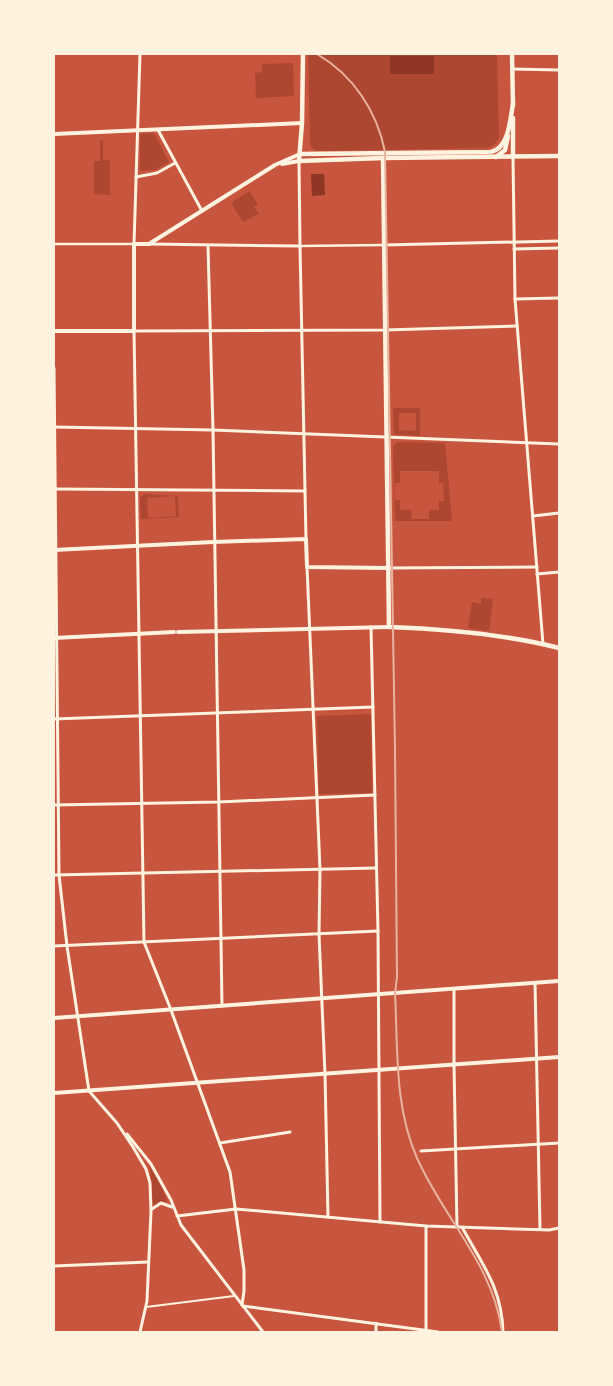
<svg xmlns="http://www.w3.org/2000/svg" width="613" height="1386" font-family="Mulish,sans-serif">
	<rect width="100%" height="100%" fill="#c8553d"/>
	<g fill="#ae4732" fill-rule="evenodd">
		<polygon points="308,54 497,54 499,138 493,146 487,148 317,151 311,147 310,142"/>
		<polygon points="293,63 294,96 256,98 255,73 262,72 262,64"/>
		<polygon points="153,133 156,136 169,162 155,170 140,171 140,134"/>
		<polygon points="100,140 103,140 103,160 110,160 110,195 94,194 94,161 100,161"/>
		<polygon points="249,191 258,204 254,207 259,214 243,222 231,203"/>
		<path d="M393,408h27v28l-26,-2zM399,413h17v18l-17,-1z"/>
		<path d="M397,442l48,1 7,78h-57l-2,-74zM400,471h39v12h4l1,18h-5v9h-10v9h-17l-1,-9h-11v-10h-5v-17h5z"/>
		<path d="M144,494l34,2 1,21 -38,2 -1,-21zM175,496l1,20 -28,2 -1,-20z"/>
		<polygon points="481,598 493,599 489,631 468,628 472,602 481,604"/>
		<polygon points="371,714 372,793 319,794 317,716"/>
		<polygon points="150,1167 161,1186 167,1201 153,1205"/>
	</g>
	<g fill="#8f3625">
		<rect x="390" y="56" width="44" height="18"/>
		<polygon points="311,174 324,174 325,195 312,196"/>
	</g>
	<g fill="none" stroke-linecap="round" stroke-linejoin="round">
		<polyline stroke="#fff3e0" stroke-width="2" points="146,1307 234,1296"/>
		<g stroke="#fff3e0" stroke-width="2.5">
			<polyline points="54,244 134,244"/>
			<polyline points="300,246 383,245"/>
		</g>
		<g stroke="#fff3e0" stroke-width="3">
			<polyline points="512,69 559,70"/>
			<polyline points="158,130 202,211"/>
			<polyline points="513,157 515,299 543,644"/>
			<polyline points="299,161 300,246 306,539"/>
			<polyline points="136,177 157,173 175,163"/>
			<polyline points="134,244 140,54"/>
			<polyline points="149,244 300,246"/>
			<polyline points="384,245 559,241"/>
			<polyline points="208,246 213,430 222,1006"/>
			<polyline points="514,249 559,248"/>
			<polyline points="515,299 559,298"/>
			<polyline points="54,368 59,875 67,946 89,1091 117,1123 133,1147 146,1169 150,1183 151,1211 147,1301 140,1332"/>
			<polyline points="54,427 213,430 559,444"/>
			<polyline points="54,489 305,491"/>
			<polyline points="533,516 559,513"/>
			<polyline points="307,567 320,869 319,934 325,1074 328,1217"/>
			<polyline points="388,568 537,567"/>
			<polyline points="537,574 559,572"/>
			<polyline points="371,627 378,931 380,1222"/>
			<polyline points="54,719 373,707"/>
			<polyline points="54,805 218,802 375,795"/>
			<polyline points="54,875 376,868"/>
			<polyline points="54,946 378,931"/>
			<polyline points="535,983 540,1229"/>
			<polyline points="454,989 454,1065 457,1227"/>
			<polyline points="127,1134 151,1164 171,1200 181,1225 263,1332"/>
			<polyline points="220,1143 290,1132"/>
			<polyline points="421,1151 559,1143"/>
			<polyline points="152,1209 161,1203 172,1207"/>
			<polyline points="177,1216 236,1209 426,1226 549,1230 559,1228"/>
			<polyline points="426,1226 426,1330"/>
			<path d="M462,1227c20,37 40,61 41,105"/>
			<polyline points="54,1266 148,1262"/>
			<polyline points="242,1305 244,1291 244,1270 230,1172 171,1010 144,942 134,331 385,330 517,326"/>
			<polyline points="243,1306 438,1332"/>
			<polyline points="376,1323 376,1332"/>
		</g>
		<g stroke="#fff3e0" stroke-width="4">
			<polyline points="54,134 302,123"/>
			<polyline points="282,164 299,161"/>
			<polyline points="54,331 134,331 134,244 149,244 275,165 300,154"/>
			<polyline points="54,550 213,542 306,539 307,567 388,568"/>
			<polyline points="178,632 389,627"/>
			<polyline points="54,638 174,632"/>
			<polyline points="54,1018 559,981"/>
			<polyline points="54,1093 559,1057"/>
		</g>
		<g stroke="#fff3e0" stroke-width="4.5">
			<polyline points="303,54 302,123 299,161 383,158 559,156"/>
			<polyline points="512,54 513,105"/>
			<polyline points="513,118 513,157"/>
			<path d="M300,154l191,-2c18,-4 19,-32 22,-48"/>
			<polyline points="496,157 505,150 508,136"/>
			<path d="M383,158l6,469c57,2 115,7 170,21"/>
		</g>
		<path stroke="#e9b49f" stroke-width="2" d="M317,54c36,21 60,57 68,98l10,597 2,228 -2,16c3,55 -1,113 22,165 27,61 76,106 85,174"/>
	</g>
	<rect width="613" height="1386" fill="none" stroke="#fff3e0" stroke-width="110"/>
</svg>
